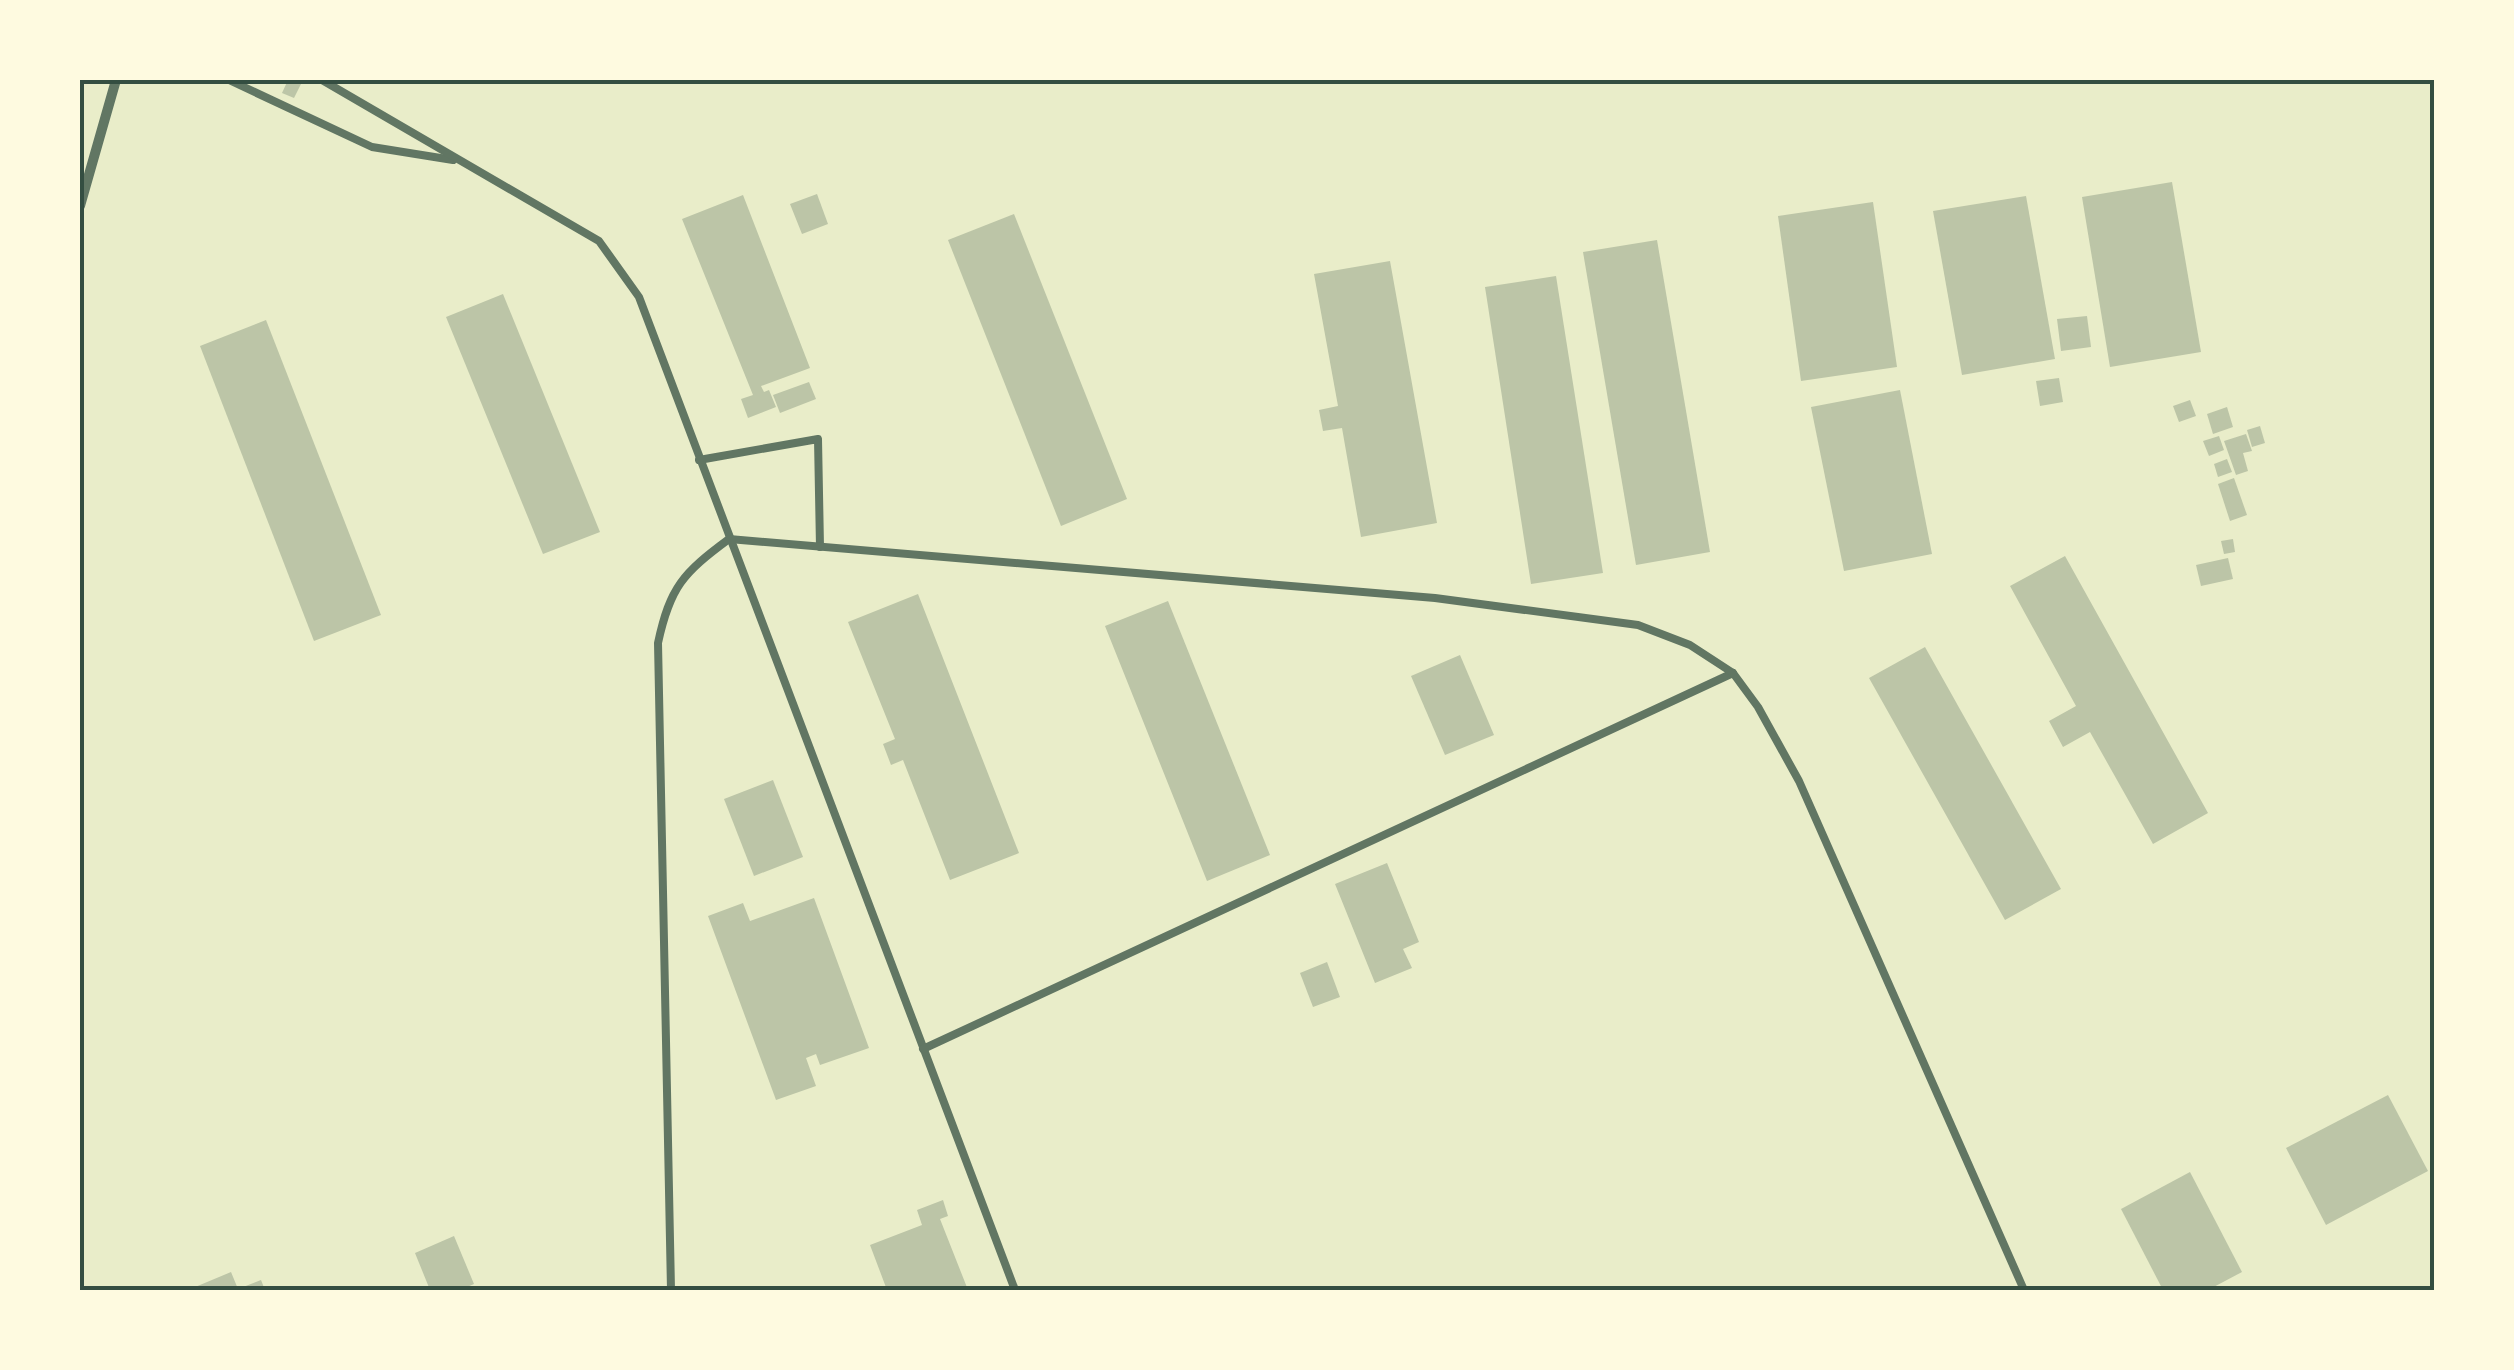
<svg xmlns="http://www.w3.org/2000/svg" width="2514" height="1370" font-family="'Roboto Condensed',sans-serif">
	<rect width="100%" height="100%" fill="#e9edc9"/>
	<g fill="#bcc5a7">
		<polygon points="288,80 303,80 294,98 282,93"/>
		<polygon points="2172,182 2201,352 2110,367 2082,197"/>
		<polygon points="817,194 828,224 802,234 790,204"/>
		<polygon points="743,195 810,368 761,386 764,392 769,390 776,407 748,418 741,399 753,395 682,219"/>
		<polygon points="2026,196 2055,359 1962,375 1933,211"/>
		<polygon points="1873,202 1897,367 1801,381 1778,216"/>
		<polygon points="1014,214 1127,499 1061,526 948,240"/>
		<polygon points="1657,240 1710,552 1636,565 1583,252"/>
		<polygon points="1390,261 1437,523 1361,537 1342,428 1323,431 1319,410 1338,406 1314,274"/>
		<polygon points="1556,276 1603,573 1531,584 1485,287"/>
		<polygon points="503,294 600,532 543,554 446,317"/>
		<polygon points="2087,316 2091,347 2061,351 2057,319"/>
		<polygon points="266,320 381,615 314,641 200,346"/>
		<polygon points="2059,378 2063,402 2040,406 2036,381"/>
		<polygon points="809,382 816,399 780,413 773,395"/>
		<polygon points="1900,390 1932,554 1844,571 1811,407"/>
		<polygon points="2190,400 2196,416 2179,422 2173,406"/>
		<polygon points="2227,407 2233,427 2213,434 2207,414"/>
		<polygon points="2260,426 2265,443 2252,447 2247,430"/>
		<polygon points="2246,434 2252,451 2243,453 2248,471 2236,475 2224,441"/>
		<polygon points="2219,436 2224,450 2209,456 2203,441"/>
		<polygon points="2227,459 2232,472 2218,477 2214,464"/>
		<polygon points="2234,478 2247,515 2230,521 2218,484"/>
		<polygon points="2233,539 2235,552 2224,554 2221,541"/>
		<polygon points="2065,556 2208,813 2153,844 2090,732 2063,747 2049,721 2076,706 2010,586"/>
		<polygon points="2228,558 2233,579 2201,586 2196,565"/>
		<polygon points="918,594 1019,853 950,880 903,760 891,765 883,744 895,739 848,622"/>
		<polygon points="1168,601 1270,855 1207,881 1105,626"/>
		<polygon points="1925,647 2061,889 2005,920 1869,678"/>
		<polygon points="1460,655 1494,735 1445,755 1411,676"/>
		<polygon points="773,780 803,857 754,876 724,799"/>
		<polygon points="1387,863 1419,942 1403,949 1412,968 1375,983 1335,884"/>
		<polygon points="814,898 869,1048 820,1065 816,1054 806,1058 816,1086 776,1100 708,916 743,903 750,921"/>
		<polygon points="1327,962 1340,997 1313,1007 1300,973"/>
		<polygon points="2388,1095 2428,1171 2326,1225 2286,1148"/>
		<polygon points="2190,1172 2242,1272 2208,1290 2163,1290 2121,1209"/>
		<polygon points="943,1200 948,1216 940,1219 968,1290 887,1290 870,1245 922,1225 917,1210"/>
		<polygon points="454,1236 474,1284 460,1290 430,1290 415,1253"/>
		<polygon points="231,1272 238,1289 261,1280 265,1290 188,1290"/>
	</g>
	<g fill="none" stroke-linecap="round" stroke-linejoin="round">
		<g stroke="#617663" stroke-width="8">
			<polyline points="229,80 372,147 453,160"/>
			<polyline points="322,80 599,241 639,297 1015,1290"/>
			<polyline points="699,460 818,439 820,547"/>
			<polyline points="923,1049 1733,673"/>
			<path d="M671,1290l-13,-647c12,-56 25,-70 71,-104l706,59 203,27 52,20 43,28 25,34 41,74 225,509"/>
		</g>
		<polyline stroke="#617663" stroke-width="10" points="80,206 116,80"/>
	</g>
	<rect width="2514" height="1370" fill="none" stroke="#fefae0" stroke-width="165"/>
	<rect x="82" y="82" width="2350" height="1206" fill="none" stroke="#344e41" stroke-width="4"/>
</svg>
